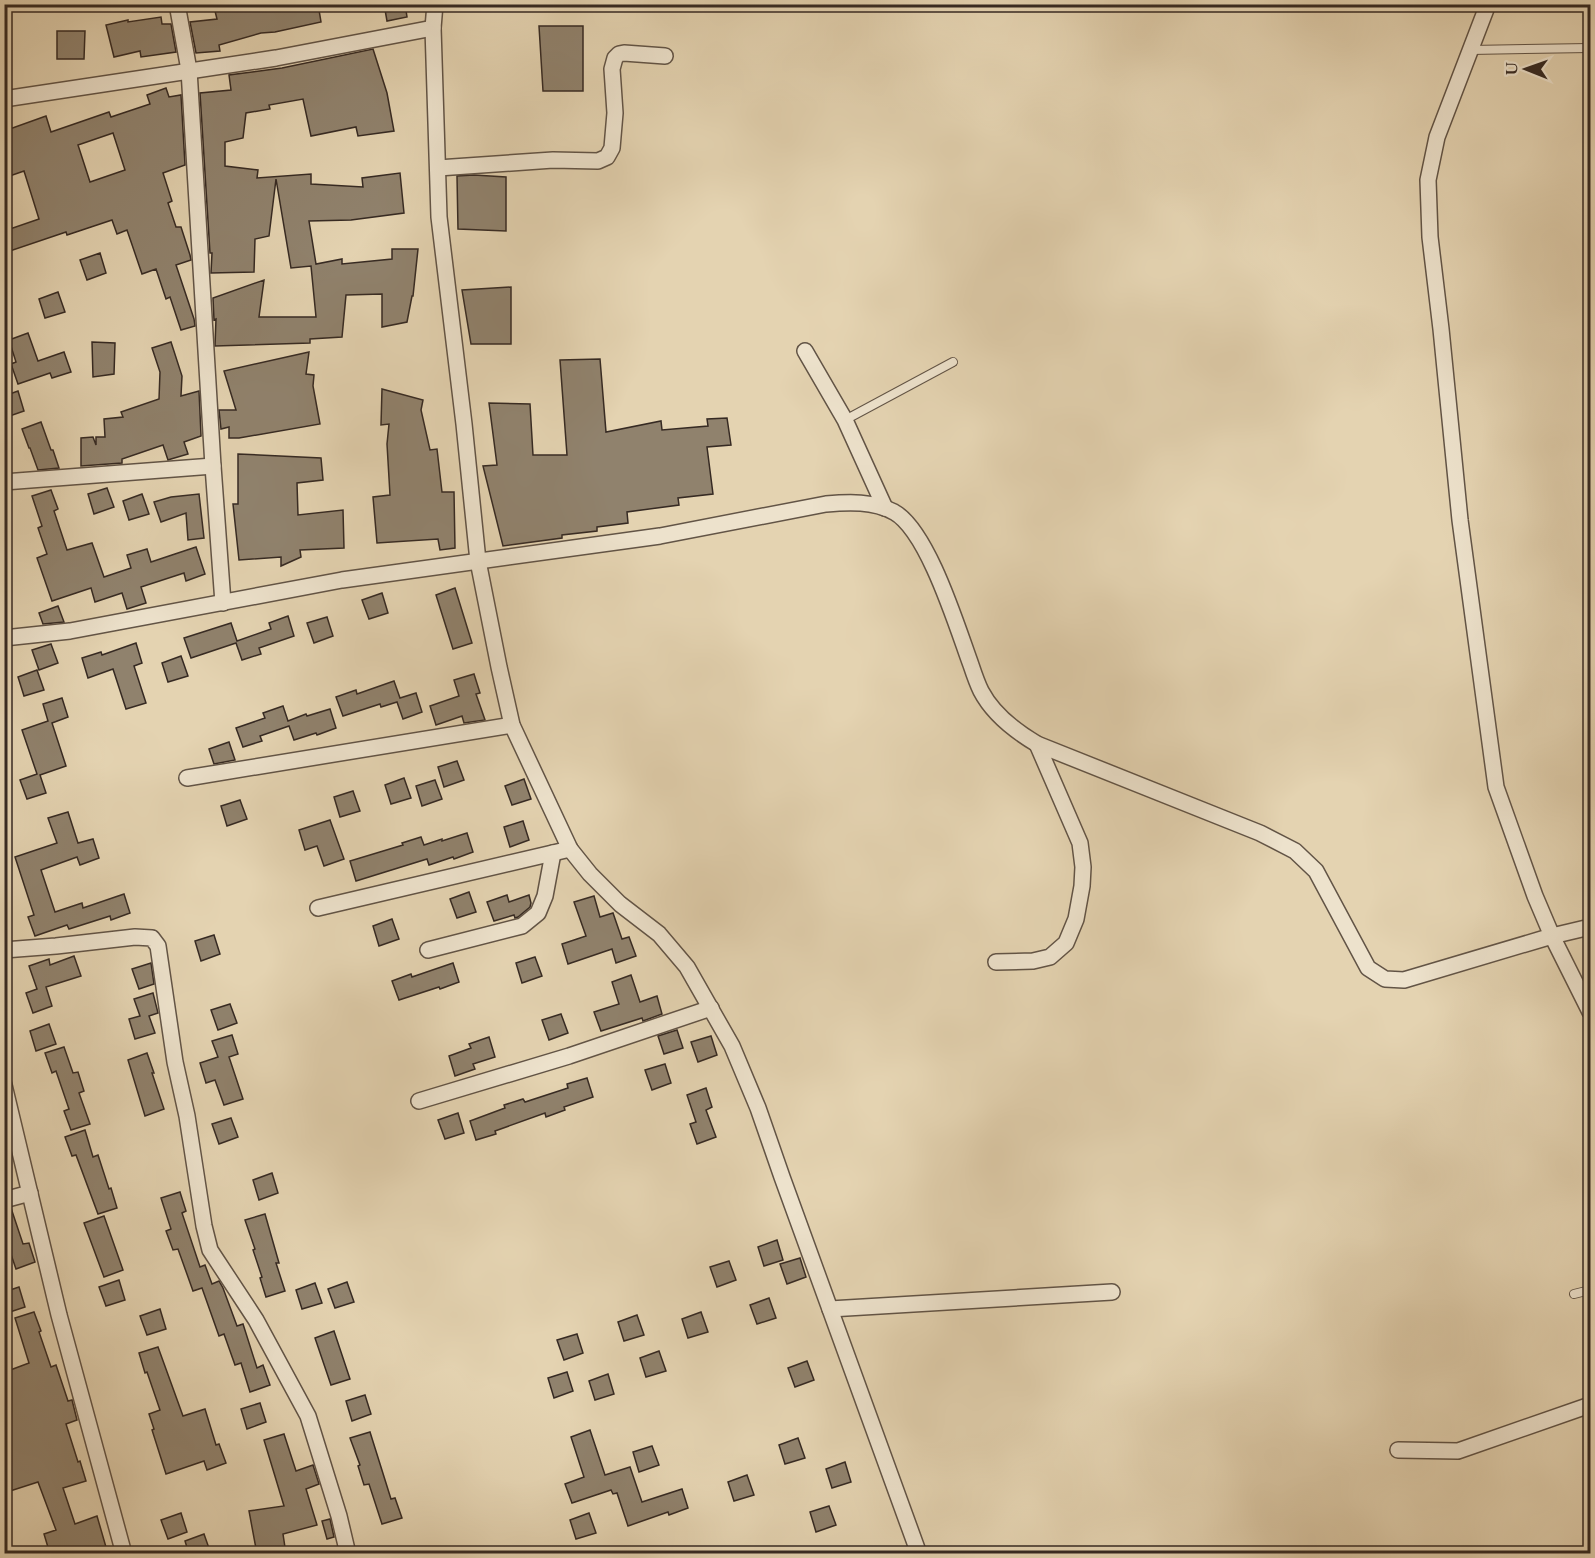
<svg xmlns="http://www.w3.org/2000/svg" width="1595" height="1558" font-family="Cardo,serif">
	<rect width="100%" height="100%" fill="#e4d3b1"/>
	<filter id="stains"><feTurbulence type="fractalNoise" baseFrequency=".00333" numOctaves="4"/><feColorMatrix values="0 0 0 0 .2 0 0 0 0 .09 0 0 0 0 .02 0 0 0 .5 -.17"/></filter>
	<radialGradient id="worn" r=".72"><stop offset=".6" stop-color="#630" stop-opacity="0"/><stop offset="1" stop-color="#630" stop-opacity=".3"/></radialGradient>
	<g fill="#90826d" stroke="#362a23" stroke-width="1.5" fill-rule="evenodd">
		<polygon points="239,4 318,4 321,22 275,32 261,33 219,45 220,51 196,53 190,22 217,19 215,11"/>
		<polygon points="384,4 405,4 407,17 387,21"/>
		<polygon points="161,17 162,24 171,24 176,52 141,57 140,51 114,57 106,25 128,20 128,22"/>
		<polygon points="539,26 583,26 583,91 543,91"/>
		<polygon points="57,31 85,31 84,59 57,59"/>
		<polygon points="373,49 387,93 394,131 358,136 356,127 311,136 303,99 269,105 270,109 246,113 243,138 225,142 225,166 258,170 257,178 311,174 311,184 363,187 362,178 400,173 404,213 351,220 309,221 316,264 342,259 342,264 392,259 392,249 418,249 413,296 412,296 407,322 382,327 382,294 346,295 342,337 310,339 310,343 215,346 216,319 214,320 213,298 264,280 259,317 316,317 311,266 291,268 276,179 269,236 255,239 254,272 211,273 212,253 210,253 200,93 231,90 229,75 282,68"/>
		<path d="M166,88l3,9 12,-2 4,70 -22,8 9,28 -4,2 8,24h5l9,28 1,5 -15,5 18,54 1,7 -14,4 -11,-33 -4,2 -10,-30 -14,5 -15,-44 -10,4 -5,-14 -45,15 -1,-3 -62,21v-22l35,-12 -15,-48 -20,7v-47l42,-15 5,16 58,-20 2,5 39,-13 -3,-9zM113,133l12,37 -35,12 -12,-37z"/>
		<polygon points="474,175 506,177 506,231 458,229 457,176"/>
		<polygon points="100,253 106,273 87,280 80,260"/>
		<polygon points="511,287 511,344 471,344 462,290"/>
		<polygon points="58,292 65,312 45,318 39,299"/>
		<polygon points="28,333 38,361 64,352 71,372 52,378 50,373 18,384 11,364 16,362 9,340"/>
		<polygon points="92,342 115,343 114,374 93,377"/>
		<polygon points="171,342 182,376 181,396 199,391 201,436 184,442 188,454 171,459 168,460 163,445 122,459 122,463 81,466 81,438 93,437 96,445 96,437 105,437 104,419 123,417 121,412 159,399 160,372 152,348"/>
		<polygon points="309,352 306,374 314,375 313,386 320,424 239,438 229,438 229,427 221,429 219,410 236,410 224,371"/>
		<polygon points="600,359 606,432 661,421 662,430 708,426 707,419 727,418 731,445 707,447 713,494 678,498 679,505 627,512 628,523 597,527 597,531 562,535 562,538 503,546 483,466 497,465 489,403 530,404 533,455 567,455 560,360"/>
		<polygon points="382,389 423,400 421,410 430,450 437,449 442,492 454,492 455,548 440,550 438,539 377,543 373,497 390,495 387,444 389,424 381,425"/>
		<polygon points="18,391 24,411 4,418 4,396"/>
		<polygon points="41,422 51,450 53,450 59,468 38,470 30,448 29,448 22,429"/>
		<polygon points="238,454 321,458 323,480 297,483 298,515 343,510 344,548 300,550 301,557 281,566 281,557 239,560 233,504 238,504"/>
		<polygon points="107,488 114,507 94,514 88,494"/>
		<polygon points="51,490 58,509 54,511 67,550 92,543 104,577 131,568 127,555 147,549 151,562 196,547 205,574 186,581 184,573 141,587 146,603 127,609 122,593 95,602 91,588 52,601 37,558 47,554 38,528 42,526 32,496"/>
		<polygon points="142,494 149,514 129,520 123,501"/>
		<polygon points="199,494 204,538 188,540 186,513 161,522 154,502 171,497"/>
		<polygon points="455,588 472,643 453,649 436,595"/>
		<polygon points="382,593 388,613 369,619 362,600"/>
		<polygon points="58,606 64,622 43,624 39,613"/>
		<polygon points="288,616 294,636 259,648 261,654 242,660 236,643 191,658 184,638 231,623 237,641 271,629 269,623"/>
		<polygon points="327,617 333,636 314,643 307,623"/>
		<polygon points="136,643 142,663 134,666 146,703 126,709 113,669 88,678 82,658 101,652 102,655"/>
		<polygon points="51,644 58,663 39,670 32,650"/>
		<polygon points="181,656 188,676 168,682 162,663"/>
		<polygon points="37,670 44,690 24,696 18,677"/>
		<polygon points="474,674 480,693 476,694 485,720 464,723 462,716 436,725 430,706 459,696 454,680"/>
		<polygon points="394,681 400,698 416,693 422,712 403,719 397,702 381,707 380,704 343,716 336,697 356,690 357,694"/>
		<polygon points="62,698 68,717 52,723 66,766 40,775 46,793 27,799 20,780 37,774 22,730 48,721 43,704"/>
		<polygon points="283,706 288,721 306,714 307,716 330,709 336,728 317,735 316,733 294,740 289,726 260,736 262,741 243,747 236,728 265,718 263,713"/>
		<polygon points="229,742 235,760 214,764 209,749"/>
		<polygon points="457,761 464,780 444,787 438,767"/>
		<polygon points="404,778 411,798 391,804 385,785"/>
		<polygon points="524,779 531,799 512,805 505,786"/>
		<polygon points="435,780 442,799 422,806 416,786"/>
		<polygon points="353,791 360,811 340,817 334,797"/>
		<polygon points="240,800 247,819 227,826 221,806"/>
		<polygon points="68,812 78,843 93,839 99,858 80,865 77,857 41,870 55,912 82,903 83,908 124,894 130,913 111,920 110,916 69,929 67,925 35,936 28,917 34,915 15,857 57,843 48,818"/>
		<polygon points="330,820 344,859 324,866 317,846 305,850 299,830"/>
		<polygon points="523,821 529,840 510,847 504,827"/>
		<polygon points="467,833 473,852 454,859 453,857 429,865 427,859 356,881 350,861 403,845 402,843 421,837 424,845 442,839 442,841"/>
		<polygon points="469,892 476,912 457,918 450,899"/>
		<polygon points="507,895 509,902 529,895 531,903 530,907 518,917 515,918 514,915 494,921 487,902"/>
		<polygon points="594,896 600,917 613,913 622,939 629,937 636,956 616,963 612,949 568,964 562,944 586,936 574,902"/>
		<polygon points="392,919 399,939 379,946 373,926"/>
		<polygon points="214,935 220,954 201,961 195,941"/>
		<polygon points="74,956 81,976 46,987 52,1006 33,1013 26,993 37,989 29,966 49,959 50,965"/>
		<polygon points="535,957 542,976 522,983 516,963"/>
		<polygon points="151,963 154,984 139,989 132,969"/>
		<polygon points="453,963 459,982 440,989 439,987 399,1000 392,981 411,974 412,977"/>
		<polygon points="631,975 640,1002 657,996 662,1014 643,1021 642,1018 601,1031 594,1012 619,1004 612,982"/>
		<polygon points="153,993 158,1013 149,1016 155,1033 135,1039 129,1019 140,1016 134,999"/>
		<polygon points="230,1004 237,1023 218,1030 211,1010"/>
		<polygon points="561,1014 568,1033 549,1040 542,1020"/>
		<polygon points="49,1024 56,1044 36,1051 30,1031"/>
		<polygon points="677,1030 683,1048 664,1054 658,1036"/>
		<polygon points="232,1035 238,1054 229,1057 243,1099 224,1105 215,1080 206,1083 200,1063 218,1057 212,1041"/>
		<polygon points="711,1036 717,1055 698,1062 691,1042"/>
		<polygon points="489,1037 495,1057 473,1064 475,1069 455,1076 449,1056 471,1048 469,1044"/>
		<polygon points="64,1047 73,1073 78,1072 84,1091 79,1093 90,1124 71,1130 64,1111 69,1109 56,1071 52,1073 45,1053"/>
		<polygon points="147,1053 154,1073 152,1073 164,1109 145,1116 128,1060"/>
		<polygon points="665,1064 671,1083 652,1090 645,1070"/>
		<polygon points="587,1078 593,1097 564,1107 565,1110 546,1117 545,1113 495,1131 496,1134 476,1140 470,1121 505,1108 504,1105 523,1099 525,1102 568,1088 567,1084"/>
		<polygon points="706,1088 712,1107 706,1110 716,1137 697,1144 690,1124 696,1122 687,1095"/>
		<polygon points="458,1113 464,1133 445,1139 438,1120"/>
		<polygon points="231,1118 238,1137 219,1144 212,1124"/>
		<polygon points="85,1130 93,1157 98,1155 109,1189 111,1188 117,1208 98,1214 76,1155 72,1156 65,1137"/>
		<polygon points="272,1173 278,1193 259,1200 253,1180"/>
		<polygon points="180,1192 186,1211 182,1213 200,1267 205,1265 212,1284 219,1281 223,1288 237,1326 243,1324 257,1368 263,1365 270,1385 250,1392 241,1363 235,1365 224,1334 219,1336 202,1288 193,1291 178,1249 173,1250 166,1231 171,1229 161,1198"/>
		<polygon points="11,1208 23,1244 29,1243 35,1262 16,1269 4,1234 4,1209"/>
		<polygon points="265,1214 279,1263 276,1263 285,1291 266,1297 260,1278 262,1277 253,1250 255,1249 245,1220"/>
		<polygon points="104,1216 123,1270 104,1277 84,1223"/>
		<polygon points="777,1240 783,1260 764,1266 758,1247"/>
		<polygon points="800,1258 806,1277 787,1284 780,1264"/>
		<polygon points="729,1261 736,1280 717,1287 710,1267"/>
		<polygon points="119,1280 125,1300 106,1306 99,1287"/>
		<polygon points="347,1282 354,1302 335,1308 328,1289"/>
		<polygon points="315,1283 322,1303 302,1309 296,1290"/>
		<polygon points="19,1287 25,1307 4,1314 4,1292"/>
		<polygon points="769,1298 776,1318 757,1324 750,1305"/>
		<polygon points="160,1309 166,1329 147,1335 140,1316"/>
		<polygon points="34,1312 41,1331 39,1332 51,1367 56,1365 68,1401 72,1400 77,1420 66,1424 78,1462 80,1461 86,1481 63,1488 75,1524 97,1516 108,1554 50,1554 44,1534 56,1530 38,1482 4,1493 4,1387 10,1385 5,1372 29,1363 15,1318"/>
		<polygon points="701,1312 708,1332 688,1338 682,1319"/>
		<polygon points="637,1315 644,1335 624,1341 618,1322"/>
		<polygon points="334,1331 350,1379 331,1385 315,1338"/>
		<polygon points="577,1334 583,1353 564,1360 557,1340"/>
		<polygon points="158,1347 183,1416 205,1409 216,1445 219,1444 226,1463 207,1470 204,1461 166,1474 152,1430 154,1429 149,1414 160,1410 147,1372 145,1373 139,1353"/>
		<polygon points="659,1351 666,1371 646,1377 640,1358"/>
		<polygon points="807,1361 814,1380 795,1387 788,1368"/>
		<polygon points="567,1372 573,1391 554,1398 548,1378"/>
		<polygon points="608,1374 614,1394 595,1400 589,1381"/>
		<polygon points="365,1395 371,1414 352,1421 346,1401"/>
		<polygon points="260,1403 266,1422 247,1429 241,1409"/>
		<polygon points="590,1430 605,1475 630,1467 642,1502 682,1489 688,1508 669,1515 668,1512 628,1526 617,1493 613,1494 611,1490 572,1503 565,1484 584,1477 571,1437"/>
		<polygon points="370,1432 391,1499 395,1498 402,1518 382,1524 369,1484 364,1485 358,1466 360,1465 350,1438"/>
		<polygon points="284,1434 296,1471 313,1465 319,1484 306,1489 317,1525 283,1534 286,1554 257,1554 249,1511 284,1506 264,1440"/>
		<polygon points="798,1438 805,1458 785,1464 779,1445"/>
		<polygon points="652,1446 659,1465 639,1472 633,1452"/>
		<polygon points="845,1462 851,1482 832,1488 826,1469"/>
		<polygon points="747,1475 754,1495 734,1501 728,1482"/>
		<polygon points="829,1506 836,1525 816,1532 810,1512"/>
		<polygon points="181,1513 187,1532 168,1539 161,1520"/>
		<polygon points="589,1513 596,1533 576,1539 570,1520"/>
		<polygon points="330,1519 334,1537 327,1539 322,1521"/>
		<polygon points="204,1534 211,1554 189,1554 185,1541"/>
	</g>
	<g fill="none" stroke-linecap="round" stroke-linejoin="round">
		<defs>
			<g id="service">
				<polyline points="1470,50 1590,48"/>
				<polyline points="845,420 953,362"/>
				<polyline points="1574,1294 1590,1290"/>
			</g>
			<g id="minor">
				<polyline points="177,4 189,70 213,466 223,603"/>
				<polyline points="435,4 433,28 439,217 464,424 478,561 499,667 512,725 570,849 590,874 620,904 659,934 687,967 732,1046 758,1108 782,1177 919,1554"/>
				<polyline points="1488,4 1437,137 1428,180 1430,237 1441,329 1460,520 1496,787 1535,896 1552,936 1590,1012"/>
				<polyline points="4,99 276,58 433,28"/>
				<polyline points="438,168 553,160 598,161 607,157 612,148 615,113 612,69 615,58 619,54 624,53 665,56"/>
				<polyline points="805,351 845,420 885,508"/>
				<polyline points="4,482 213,466"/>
				<path d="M4,638l66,-7 272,-51 318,-44 166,-32c23,-2 47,-3 68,8 34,19 63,115 77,153 3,9 6,18 10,26 12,23 34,40 56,53l223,89 35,18 21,20 52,97 17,11 19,1 148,-44 38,-9"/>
				<polyline points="187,778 512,725"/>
				<polyline points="318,908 570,849"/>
				<polyline points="4,950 56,946 135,937 152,938 158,946 175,1062 187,1116 204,1226 210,1250 256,1320 308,1416 339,1516 348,1554"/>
				<polyline points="428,950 522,926 538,913 545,896 553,853"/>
				<polyline points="996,962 1033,961 1050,957 1066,943 1076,919 1082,886 1083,867 1080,843 1037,744"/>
				<polyline points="4,1085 59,1315 124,1554"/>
				<polyline points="419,1101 569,1056 711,1008"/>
				<polyline points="4,1200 30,1193"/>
				<polyline points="830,1309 1112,1292"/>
				<polyline points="1398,1450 1458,1451 1590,1405"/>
			</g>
		</defs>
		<use href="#service" stroke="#625446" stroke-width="10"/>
		<use href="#minor" stroke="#625446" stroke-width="18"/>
		<use href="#service" stroke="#ede2cc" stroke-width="8"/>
		<use href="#minor" stroke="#ede2cc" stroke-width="15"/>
	</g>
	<rect width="1595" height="1558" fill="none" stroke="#e4d3b1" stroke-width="24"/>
	<rect x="6" y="6" width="1583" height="1546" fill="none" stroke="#362a23" stroke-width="3"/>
	<rect x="12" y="12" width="1571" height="1534" fill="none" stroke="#362a23" stroke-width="1.5"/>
	<g transform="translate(1526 69) rotate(271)" stroke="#ede2cc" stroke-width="4.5" paint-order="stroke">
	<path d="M0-4.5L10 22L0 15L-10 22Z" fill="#362a23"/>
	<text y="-9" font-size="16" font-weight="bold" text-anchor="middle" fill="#362a23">U</text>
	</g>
	<rect width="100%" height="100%" filter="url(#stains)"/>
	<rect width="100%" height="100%" fill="url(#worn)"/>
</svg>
